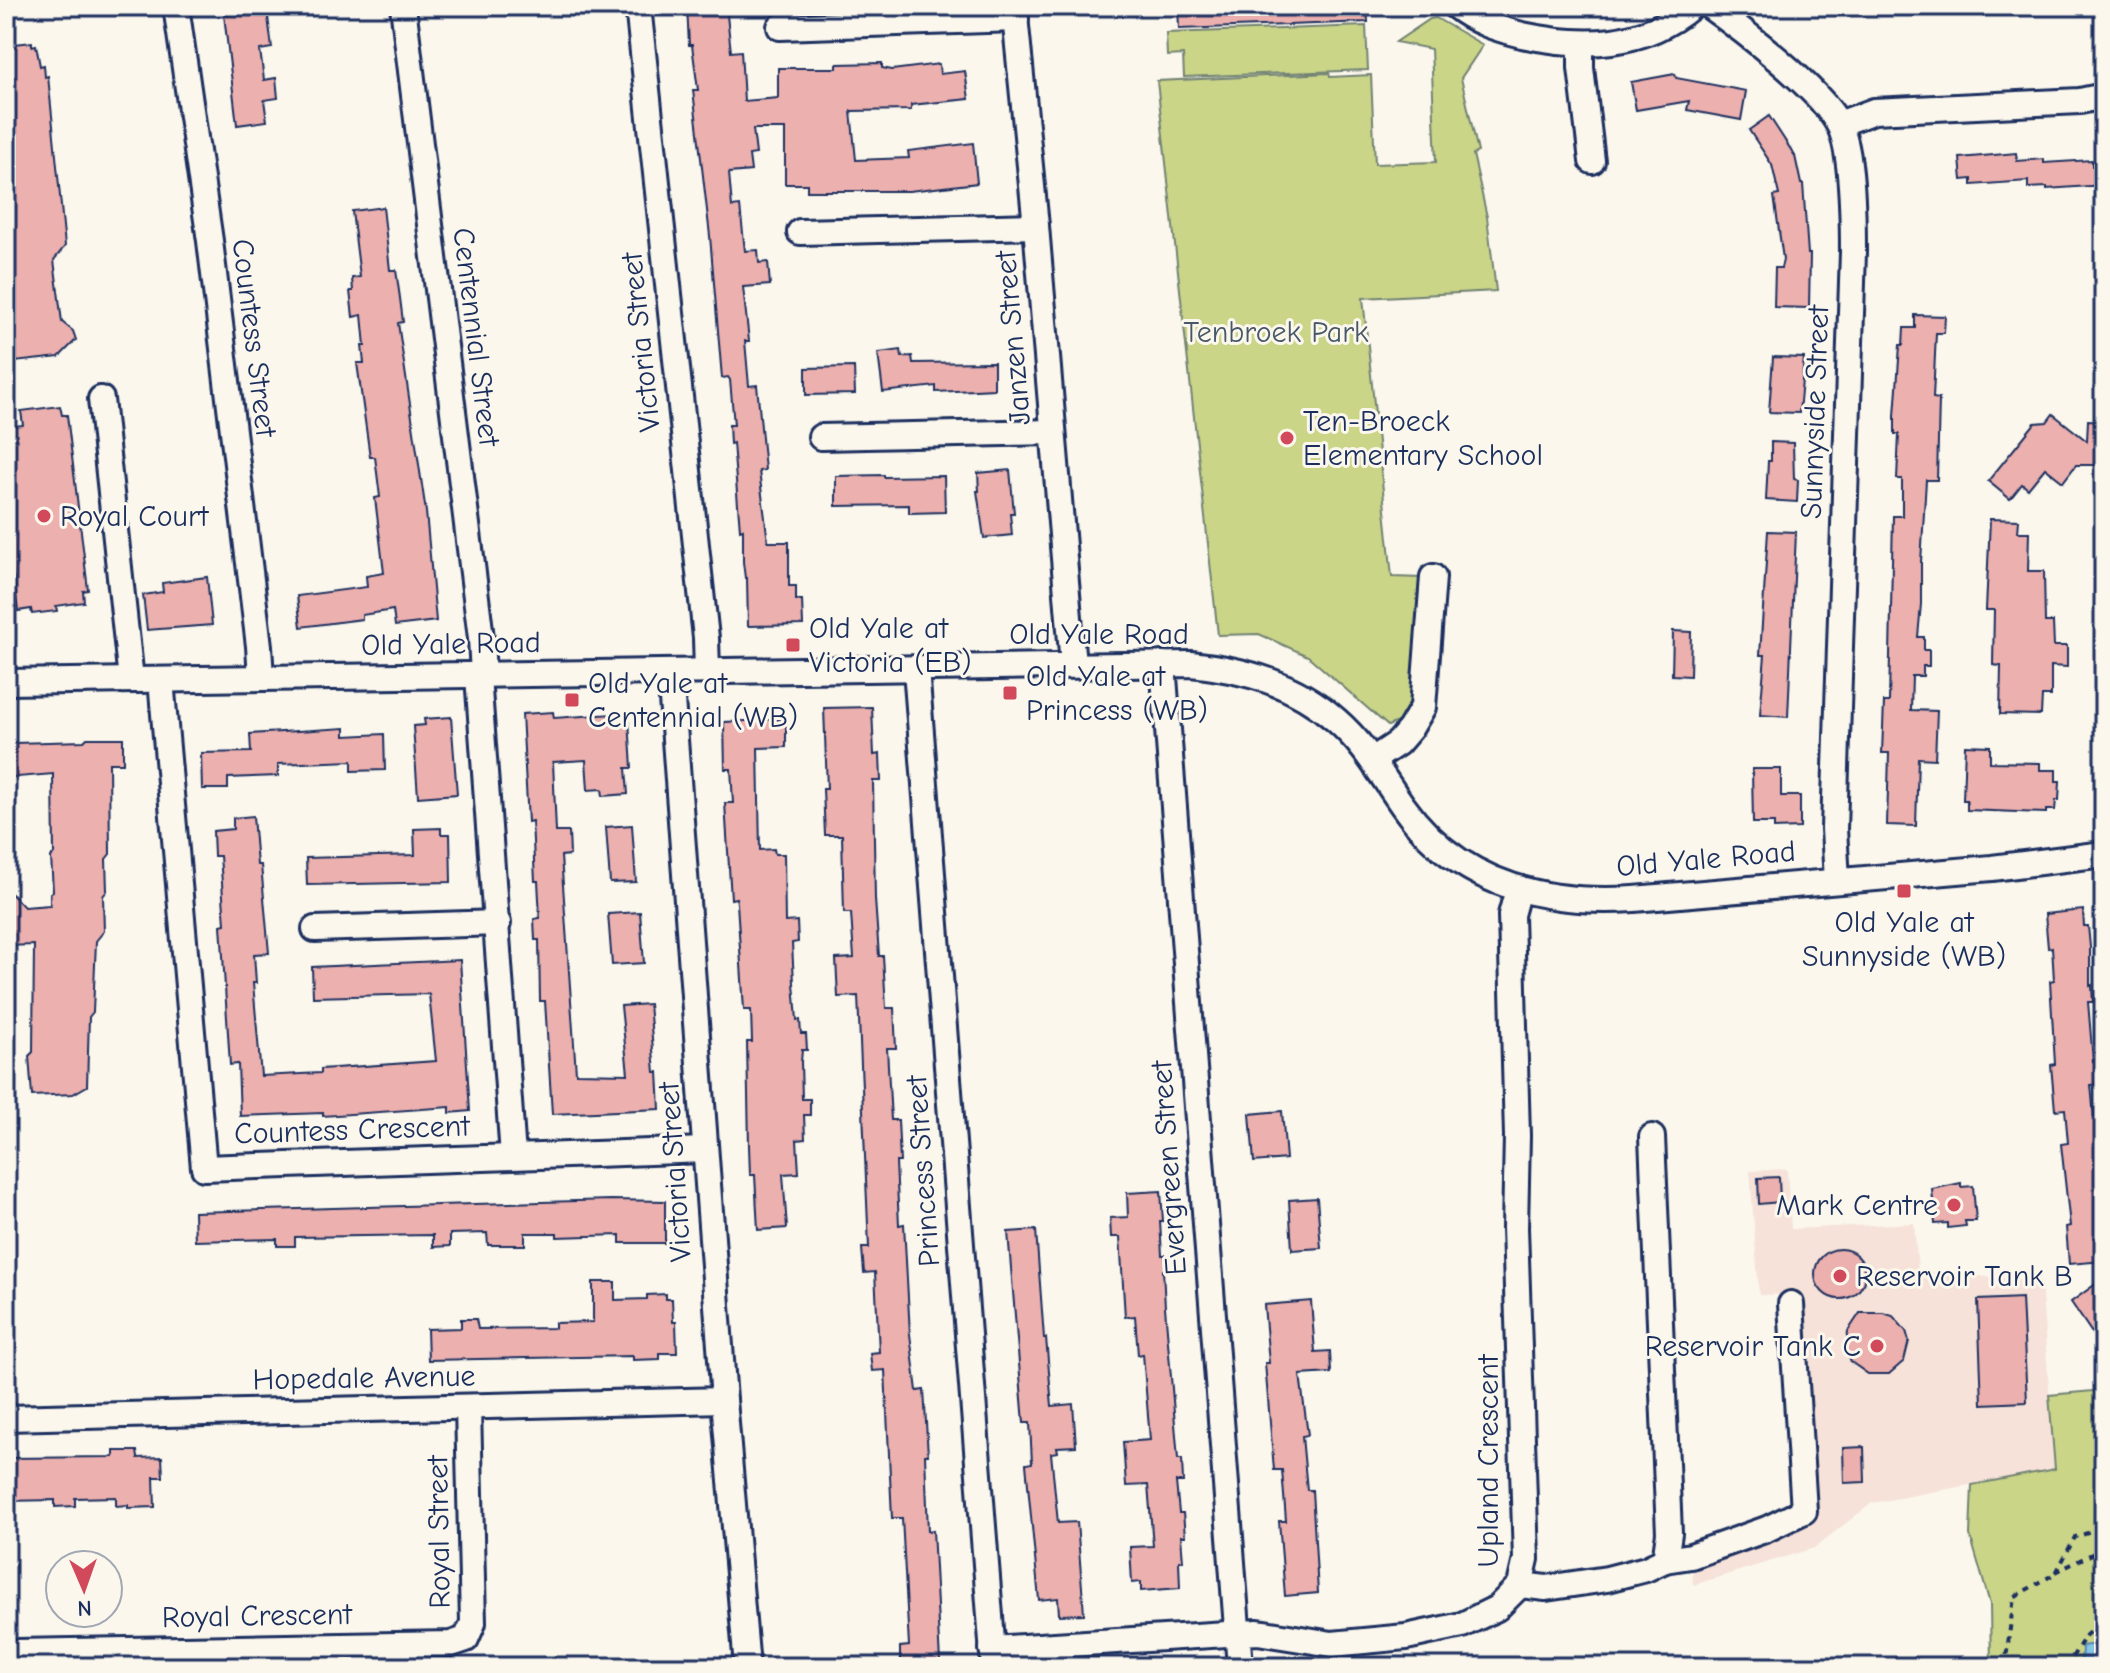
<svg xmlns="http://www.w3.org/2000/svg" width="2110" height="1673" font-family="'Comic Neue',sans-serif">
	<rect width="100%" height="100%" fill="#fbf7ec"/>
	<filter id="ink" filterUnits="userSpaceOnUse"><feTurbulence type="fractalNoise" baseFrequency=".0125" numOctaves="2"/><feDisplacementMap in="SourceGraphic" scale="16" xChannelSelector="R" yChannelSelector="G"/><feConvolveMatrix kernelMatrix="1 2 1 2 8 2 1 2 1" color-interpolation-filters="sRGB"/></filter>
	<g filter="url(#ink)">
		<polygon fill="#f6e2d9" points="1787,1169 1791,1229 1914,1223 1918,1271 2041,1281 2055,1469 1872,1503 1814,1548 1693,1585 1691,1540 1810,1516 1796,1294 1759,1295 1750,1171"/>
		<g fill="#cad588" stroke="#728273" stroke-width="2">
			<polygon points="1436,18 1483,45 1461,78 1478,152 1473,154 1487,217 1496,291 1363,298 1392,577 1423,578 1410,708 1402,720 1388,726 1308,656 1259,634 1218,635 1157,81 1329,73 1330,77 1371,75 1375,164 1436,162 1431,49 1396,42 1430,19"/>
			<polygon points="1366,26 1368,70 1184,77 1183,55 1167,56 1166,33"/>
			<polygon points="2104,1390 2104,1667 1991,1667 1990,1604 1970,1535 1972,1485 2055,1469 2049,1395"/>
		</g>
		<polygon fill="#85c5e6" stroke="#5b89b0" stroke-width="2" points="2104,1643 2104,1667 2081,1667 2082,1646"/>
		<g fill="#ecb0ae" stroke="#1b2f5e" stroke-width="2">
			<polygon points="687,6 726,6 731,52 741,51 744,101 778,98 778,68 837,68 837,64 882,63 882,68 892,70 939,64 940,74 965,71 969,99 911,105 911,110 851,111 856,160 909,158 908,151 973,143 977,183 909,191 807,191 807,184 785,184 785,129 753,129 756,154 749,155 751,171 729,173 732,207 740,206 745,251 758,250 759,263 768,262 770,285 743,287 749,341 745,341 749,386 757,385 765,470 759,471 768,542 789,542 789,586 796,586 796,600 802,600 803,625 748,626 747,578 745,578 743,562 743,529 740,530 733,443 730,444 729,425 734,425 730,380 728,377 722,378 710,236 693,90 698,90 692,45 689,45"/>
			<polygon points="1178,6 1367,6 1368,22 1179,29"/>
			<polygon points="267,9 272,48 260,50 264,80 276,78 278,98 264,100 267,121 237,125 224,15"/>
			<polygon points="32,42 32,46 36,45 40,66 44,65 45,77 48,76 65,246 54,260 62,322 73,331 76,340 59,357 6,363 6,45"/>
			<polygon points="1675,74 1676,78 1746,91 1741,120 1687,110 1689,101 1636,110 1631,82"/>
			<polygon points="1769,116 1795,156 1801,184 1803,184 1808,254 1810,254 1809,308 1774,307 1775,268 1781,268 1783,259 1774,196 1779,195 1772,165 1749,130"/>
			<polygon points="2016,153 2017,161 2044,159 2044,163 2092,160 2092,166 2104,165 2104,185 2047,189 2047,187 2028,188 2028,181 1972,185 1972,179 1962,180 1960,158"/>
			<polygon points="383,207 390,270 396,270 400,298 403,322 398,323 426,512 436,621 395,626 393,610 362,615 362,619 301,627 297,596 367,587 366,576 384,573 375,498 380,497 375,457 370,457 357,363 364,363 362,346 365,346 362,315 353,317 350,291 353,291 352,278 360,277 352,211"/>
			<polygon points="1915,315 1945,316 1944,333 1936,333 1933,398 1939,399 1937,480 1926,480 1921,562 1921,604 1918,637 1924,637 1924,650 1929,650 1929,666 1923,666 1923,676 1912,676 1911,710 1937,711 1935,759 1918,758 1916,826 1887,825 1889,753 1882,753 1884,702 1889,702 1893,516 1902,516 1902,479 1897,479 1899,434 1895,434 1895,416 1900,345 1903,345 1904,328 1915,328"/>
			<polygon points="901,350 902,357 912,356 913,363 994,362 994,389 936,392 936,386 883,392 878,353"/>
			<polygon points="1773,357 1804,358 1799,413 1769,412"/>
			<polygon points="854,367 855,394 806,395 806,368"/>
			<polygon points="60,406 62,415 67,415 88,590 83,591 84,602 56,606 57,611 32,614 31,609 18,611 6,524 6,427 23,425 21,411"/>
			<polygon points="2053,414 2087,441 2088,420 2104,421 2104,465 2076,465 2063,482 2045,468 2028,489 2022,484 2010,499 1988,481 2035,423 2047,422"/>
			<polygon points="1771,442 1793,443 1794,479 1798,480 1797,502 1766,500 1768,461 1771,461"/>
			<polygon points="1010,470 1014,513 1010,513 1012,535 984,538 977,491 979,491 978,473"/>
			<polygon points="884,475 884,477 944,476 945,512 909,513 909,505 836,506 836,476"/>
			<polygon points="1990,519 2019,520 2018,532 2029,532 2028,571 2044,571 2045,622 2053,622 2054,646 2067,646 2067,667 2051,666 2051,696 2042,696 2041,715 2000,714 2001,666 1993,665 1994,610 1986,610"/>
			<polygon points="1768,531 1796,532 1788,717 1760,715 1765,655 1760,655"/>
			<polygon points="207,577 212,625 147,630 143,595 163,592 162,583"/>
			<polygon points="1673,631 1691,632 1690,676 1672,675"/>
			<polygon points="872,707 874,755 880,754 881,781 873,781 875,899 879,956 883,956 886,1008 894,1008 896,1048 887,1048 891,1120 898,1120 900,1162 896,1162 899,1225 904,1224 910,1334 917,1391 924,1390 928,1455 925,1455 928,1531 933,1530 940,1662 900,1664 900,1647 909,1646 902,1518 892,1518 885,1370 872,1371 870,1353 879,1352 875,1272 864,1273 862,1248 869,1248 858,996 838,997 836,959 854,958 851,913 844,913 842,835 825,835 823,789 827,789 824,708"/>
			<polygon points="553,712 554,718 613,714 614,721 629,720 632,768 626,768 628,794 603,796 602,789 588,790 586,760 553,762 556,832 569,832 570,855 561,856 576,1073 628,1074 621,1006 649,1004 655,1072 658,1072 660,1109 552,1114 545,1001 540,1001 539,940 535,940 534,919 540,918 538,881 535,881 532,821 528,822 522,714"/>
			<polygon points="451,717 457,794 418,797 413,726 425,725 424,719"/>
			<polygon points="786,719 786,747 758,748 760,850 774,849 775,854 784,854 785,922 797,921 798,942 792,943 794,983 797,1020 800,1020 801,1034 806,1034 807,1050 802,1050 801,1062 802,1099 810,1099 810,1115 804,1115 805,1139 797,1140 799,1173 783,1174 787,1228 758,1230 755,1175 750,1175 749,1146 747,1042 752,1042 751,1010 744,1010 737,903 736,898 731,899 725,803 733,803 731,769 725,769 724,722"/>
			<polygon points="345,728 345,736 384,734 385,770 352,771 352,761 278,764 278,776 228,778 228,789 202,789 201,753 251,752 250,734"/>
			<polygon points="87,738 123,738 123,763 109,763 110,854 106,859 107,891 103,896 104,931 96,941 93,1012 89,1017 87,1086 73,1094 32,1096 29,1056 33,1052 34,945 6,946 6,888 24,907 50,905 50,893 53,891 51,857 54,854 53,774 6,778 6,745 14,743 84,741"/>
			<polygon points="1965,745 1990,746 1990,762 2040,763 2040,770 2056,770 2056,781 2060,781 2059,800 2056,800 2055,810 2046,810 2046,813 1967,810 1967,800 1963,800"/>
			<polygon points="1752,769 1781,769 1781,796 1800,796 1800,828 1774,829 1774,823 1753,823"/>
			<polygon points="253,816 257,865 261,865 269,953 254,954 256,983 253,983 261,1076 321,1073 321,1069 436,1061 429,994 313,997 312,967 460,960 470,1111 450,1113 450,1107 323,1116 323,1113 240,1116 238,1064 230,1065 221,925 225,924 220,856 214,856 213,831 233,829 233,818"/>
			<polygon points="632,825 636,882 610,883 606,827"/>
			<polygon points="441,828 441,834 450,834 451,882 307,885 306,858 415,855 414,829"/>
			<polygon points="2083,910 2084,926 2088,926 2090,947 2090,986 2092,985 2093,1002 2088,1002 2093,1061 2100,1060 2102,1084 2091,1085 2094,1116 2104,1115 2104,1261 2069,1264 2066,1227 2070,1226 2061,1144 2068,1143 2065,1109 2055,1110 2051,1065 2055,1064 2050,981 2054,980 2052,947 2048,948 2045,914"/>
			<polygon points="640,912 644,963 612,965 608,914"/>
			<polygon points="1282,1111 1286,1159 1254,1162 1250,1114"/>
			<polygon points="1779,1177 1780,1202 1759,1204 1758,1178"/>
			<polygon points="1961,1183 1961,1187 1973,1186 1976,1221 1965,1221 1966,1226 1948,1228 1948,1223 1935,1224 1932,1189"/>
			<polygon points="1161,1191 1163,1221 1160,1221 1162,1255 1165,1255 1166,1270 1163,1270 1165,1307 1178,1459 1182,1459 1183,1482 1176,1482 1179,1513 1183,1513 1185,1536 1181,1536 1183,1561 1179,1561 1180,1588 1141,1591 1141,1582 1132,1583 1130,1547 1153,1546 1148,1485 1126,1486 1123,1442 1150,1440 1143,1354 1138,1355 1135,1316 1125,1317 1120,1237 1111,1237 1110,1218 1128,1217 1127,1193"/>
			<polygon points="1317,1198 1321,1248 1292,1250 1289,1200"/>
			<polygon points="611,1200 665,1201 665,1243 620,1243 620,1235 557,1237 557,1233 525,1233 525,1245 488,1245 487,1233 450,1234 450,1246 433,1247 433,1235 295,1237 295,1246 277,1246 277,1239 195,1241 194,1212"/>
			<polygon points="1036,1230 1044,1338 1046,1338 1052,1406 1073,1404 1076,1446 1057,1447 1058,1452 1051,1453 1058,1523 1077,1522 1084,1614 1059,1615 1058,1598 1039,1600 1026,1464 1032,1463 1030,1423 1024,1423 1008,1232"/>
			<circle cx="1840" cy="1274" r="25"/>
			<polygon points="2104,1278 2104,1324 2092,1333 2071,1302"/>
			<polygon points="593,1282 615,1282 615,1300 647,1299 647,1295 666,1294 666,1299 672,1299 673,1322 676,1322 677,1353 660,1353 660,1359 633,1360 633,1356 428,1360 427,1329 461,1328 461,1319 476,1319 478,1329 555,1328 555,1323 593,1322"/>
			<polygon points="2022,1298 2027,1402 1982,1404 1978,1300"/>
			<polygon points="1311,1301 1315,1352 1330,1351 1331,1373 1300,1375 1308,1435 1302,1436 1307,1490 1312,1490 1318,1593 1285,1596 1279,1521 1286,1521 1282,1470 1274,1470 1265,1363 1269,1363 1264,1305"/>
			<polygon points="1860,1313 1883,1313 1893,1316 1906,1331 1909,1341 1904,1361 1889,1374 1868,1374 1851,1362 1846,1352 1848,1331"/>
			<polygon points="1864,1447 1865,1482 1844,1483 1843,1448"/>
			<polygon points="114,1451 137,1451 138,1458 162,1457 163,1477 154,1477 155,1507 128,1508 128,1505 116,1506 116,1497 75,1498 75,1506 55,1507 55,1500 6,1501 6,1458 114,1457"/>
		</g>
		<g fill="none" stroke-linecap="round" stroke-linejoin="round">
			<defs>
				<g id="minor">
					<polyline points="176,6 210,241 259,646 261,678"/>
					<polyline points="403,6 481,638 483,675"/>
					<polyline points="638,6 706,638 707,671"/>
					<polyline points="1014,6 1036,226 1073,665"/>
					<path d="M1455,6c20,16 43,23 67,29 61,13 120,13 170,-29"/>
					<path d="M1709,6c34,24 109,82 129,117 15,26 15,97 15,129l-19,577 3,51"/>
					<polyline points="780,27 1016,19"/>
					<polyline points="1581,45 1581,68 1592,161"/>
					<polyline points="1839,124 1874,111 2080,101 2104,96"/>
					<polyline points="800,232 1036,226"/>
					<polyline points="101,399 131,680"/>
					<polyline points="821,437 1053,432"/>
					<polyline points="1163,664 1240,1667"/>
					<polyline points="916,669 994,1667"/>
					<polyline points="670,672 724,1400 747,1667"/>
					<polyline points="478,676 513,1156"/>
					<polyline points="161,680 204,1168 705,1150"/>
					<path d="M6,682l1185,-18c54,6 103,19 145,56 29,25 45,55 67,86 55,78 141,99 231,93l358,-31 112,-14"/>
					<polyline points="1374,759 1398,743 1410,729 1423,707 1433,577"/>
					<polyline points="315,929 498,923"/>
					<polyline points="1652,1137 1669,1533 1665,1560"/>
					<polyline points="6,1418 724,1400"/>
					<polyline points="1520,1585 1546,1588 1607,1579 1646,1569 1665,1560 1691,1556 1767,1529 1804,1511 1791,1304"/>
					<polyline points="992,1649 1258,1632 1332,1644 1406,1637 1462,1625 1497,1608 1520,1585 1526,1559 1515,1228 1517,1136 1511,915 1518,889"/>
					<polyline points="16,1667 16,1652 451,1644 466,1639 473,1623 468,1407"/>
				</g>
			</defs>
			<use href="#minor" stroke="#1b2f5e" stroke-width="30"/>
			<g stroke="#1b2f5e" stroke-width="4" stroke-dasharray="6 6" stroke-linecap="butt">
				<polyline points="2056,1572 2104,1548"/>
				<polyline points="2005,1667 2014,1597 2056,1573 2075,1537 2104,1528"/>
				<polyline points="2066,1667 2086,1635 2104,1620"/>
			</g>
			<use href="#minor" stroke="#fbf7ec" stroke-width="24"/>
		</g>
	</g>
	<g fill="#d1495b" stroke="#fbf7ec" stroke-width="3">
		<circle cx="1287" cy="438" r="8"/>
		<circle cx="44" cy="516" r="8"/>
		<rect x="785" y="637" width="16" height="16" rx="4"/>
		<rect x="1002" y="685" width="16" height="16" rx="4"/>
		<rect x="564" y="692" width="16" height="16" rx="4"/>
		<rect x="1896" y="883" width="16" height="16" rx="4"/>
		<circle cx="1954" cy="1205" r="8"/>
		<circle cx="1840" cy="1276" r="8"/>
		<circle cx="1877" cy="1346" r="8"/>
	</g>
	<g text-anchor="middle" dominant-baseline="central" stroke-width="6" stroke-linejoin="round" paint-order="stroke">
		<g font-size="30" fill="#475868" stroke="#fbf7ec">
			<text x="1276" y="332">Tenbroek Park</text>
		</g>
		<g font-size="30" fill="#1b2f5e" stroke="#fbf7ec">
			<text transform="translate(476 337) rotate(83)">Centennial Street</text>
			<text transform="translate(254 338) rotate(83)">Countess Street</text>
			<text transform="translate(1013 338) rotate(-95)">Janzen Street</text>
			<text transform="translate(641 342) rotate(-96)">Victoria Street</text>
			<text transform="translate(1815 412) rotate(-88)">Sunnyside Street</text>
			<text x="1099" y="634">Old Yale Road</text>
			<text transform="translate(451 644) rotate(-1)">Old Yale Road</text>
			<text transform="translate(1706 859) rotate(-5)">Old Yale Road</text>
			<text transform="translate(352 1130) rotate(-2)">Countess Crescent</text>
			<text transform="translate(1169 1168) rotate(-94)">Evergreen Street</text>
			<text transform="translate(923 1171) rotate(-94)">Princess Street</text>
			<text transform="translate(675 1172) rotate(-94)">Victoria Street</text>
			<text transform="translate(364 1378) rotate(-1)">Hopedale Avenue</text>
			<text transform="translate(1488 1461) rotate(-90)">Upland Crescent</text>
			<text transform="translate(439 1532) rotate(-91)">Royal Street</text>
			<text transform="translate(257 1616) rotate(-1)">Royal Crescent</text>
		</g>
		<g font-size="30" fill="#1b2f5e" stroke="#fbf7ec" text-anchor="start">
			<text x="1303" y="421">Ten-Broeck<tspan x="1303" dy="34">Elementary School</tspan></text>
			<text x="60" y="516">Royal Court</text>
			<text x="809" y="628">Old Yale at<tspan x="809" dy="34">Victoria (EB)</tspan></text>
			<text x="1026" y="676">Old Yale at<tspan x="1026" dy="34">Princess (WB)</tspan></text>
			<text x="588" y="683">Old Yale at<tspan x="588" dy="34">Centennial (WB)</tspan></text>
			<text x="1904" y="922" text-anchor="middle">Old Yale at<tspan x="1904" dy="34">Sunnyside (WB)</tspan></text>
			<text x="1938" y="1205" text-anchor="end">Mark Centre</text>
			<text x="1856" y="1276">Reservoir Tank B</text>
			<text x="1861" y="1346" text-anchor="end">Reservoir Tank C</text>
		</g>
	</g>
	<rect width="2110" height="1673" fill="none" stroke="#fbf7ec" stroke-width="32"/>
	<rect x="16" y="16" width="2078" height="1641" fill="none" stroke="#1b2f5e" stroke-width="3" filter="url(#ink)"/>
	<g transform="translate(84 1589) rotate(178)"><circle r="38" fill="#fbf7ec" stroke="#a1a7b3" stroke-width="2"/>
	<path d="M0-6L14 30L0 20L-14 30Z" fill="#d1495b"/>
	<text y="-12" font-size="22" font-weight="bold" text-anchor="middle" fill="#1b2f5e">N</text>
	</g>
</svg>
